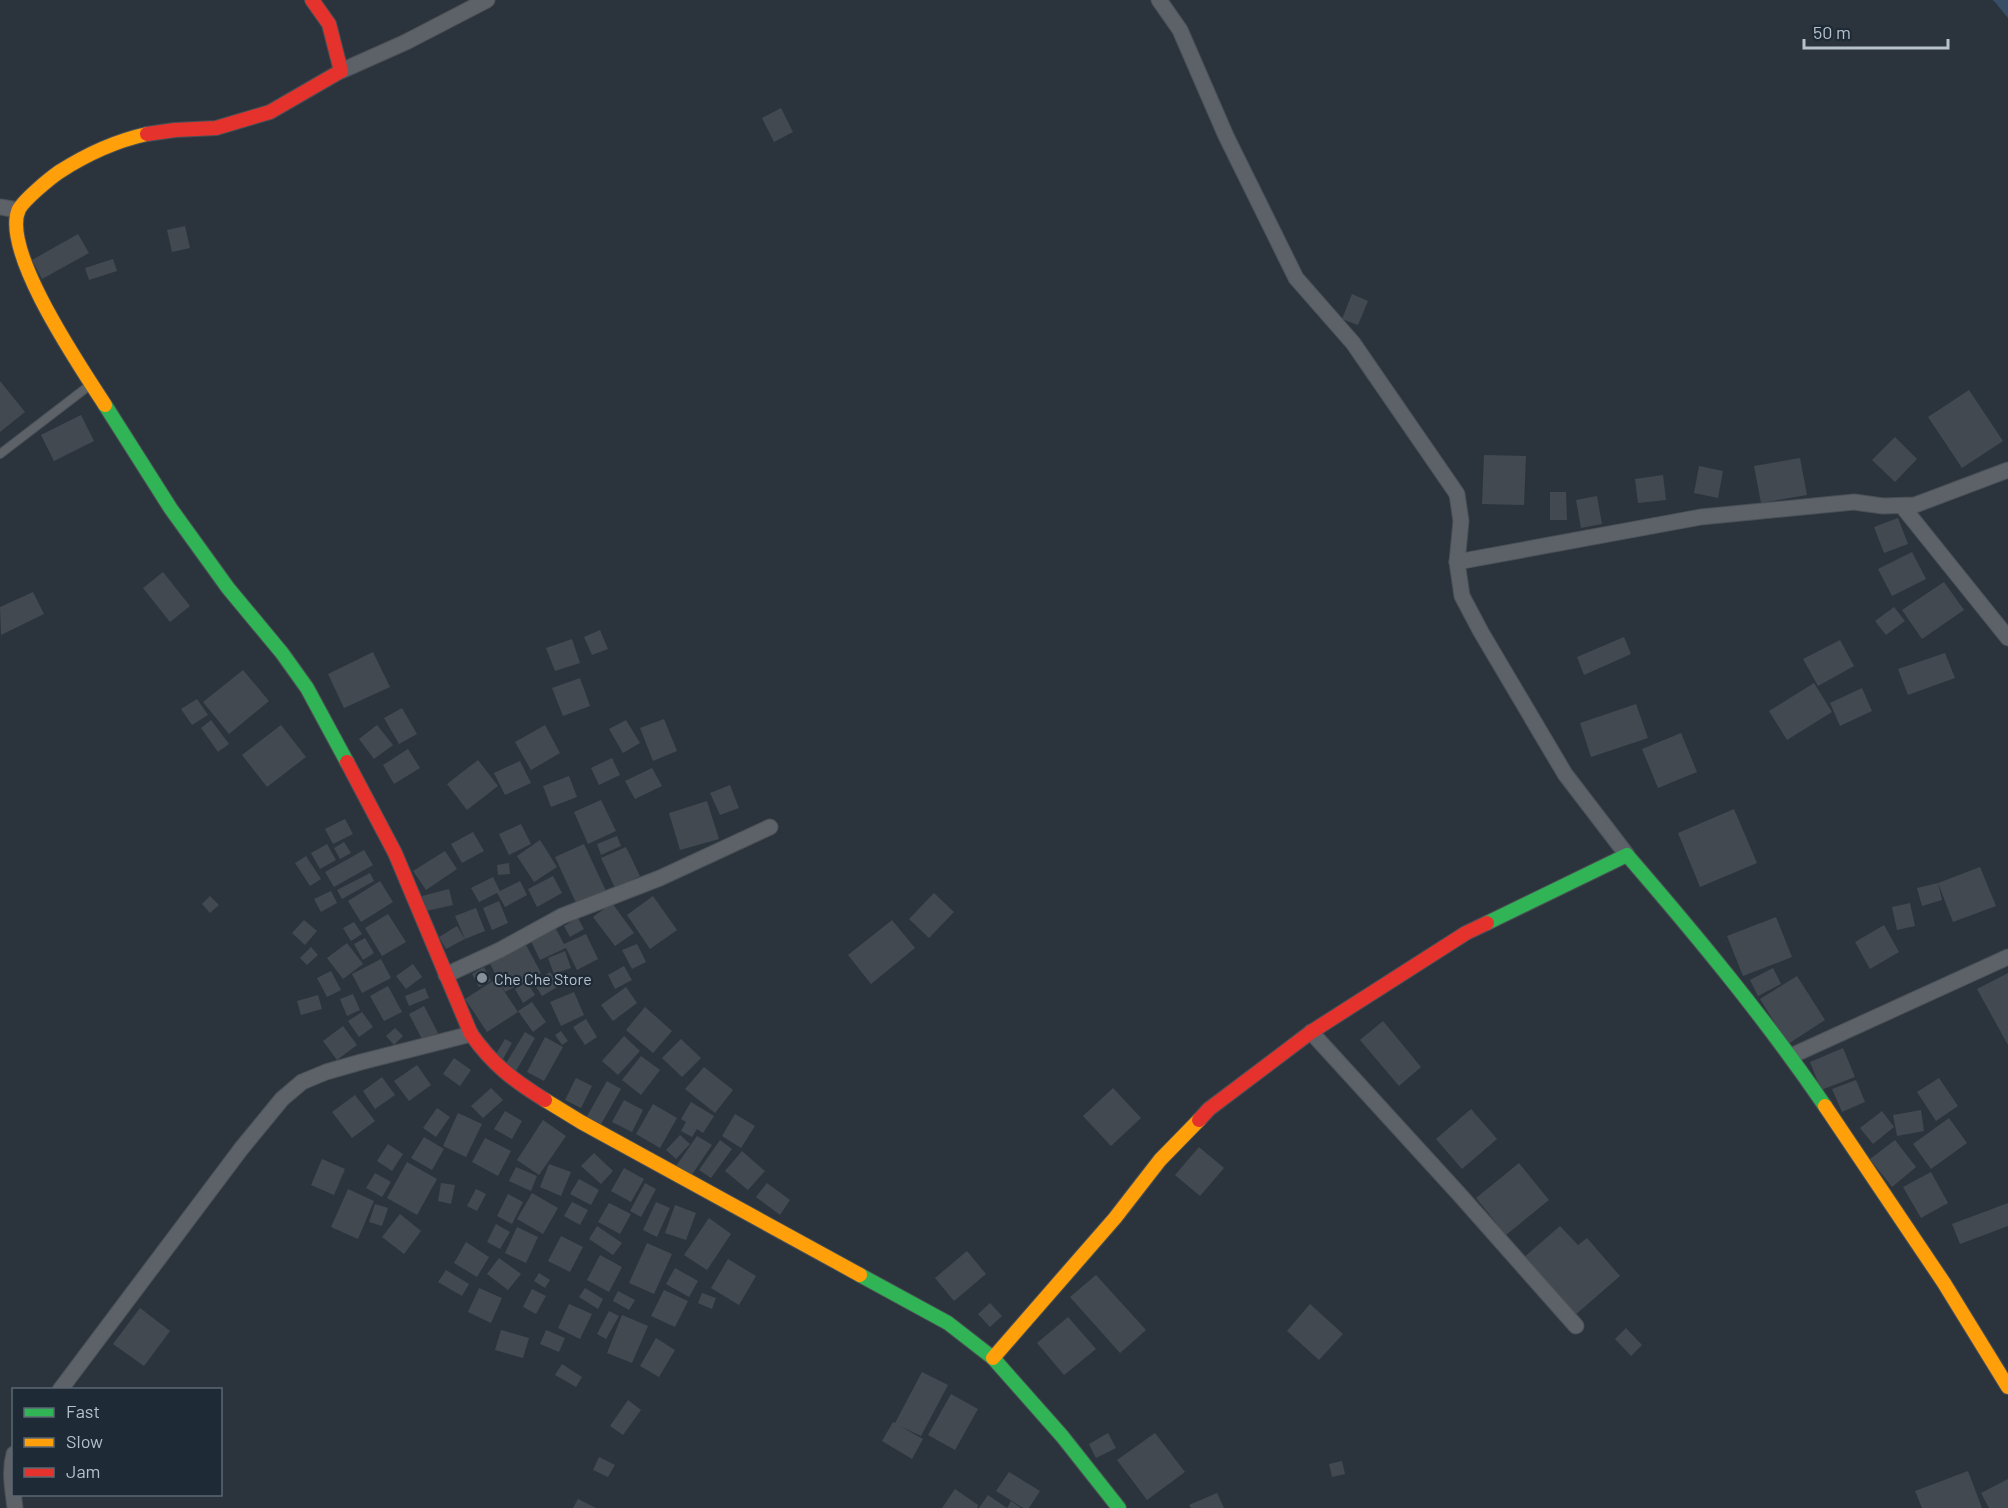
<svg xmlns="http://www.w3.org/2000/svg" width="2008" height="1508" font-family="Barlow,sans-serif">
	<rect width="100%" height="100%" fill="#2b343c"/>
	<polygon fill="#374e66" points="1992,0 2008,0 2008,18 1994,1"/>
	<g fill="#424950">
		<polygon points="781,108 793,132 774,142 762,118"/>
		<polygon points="185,226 190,248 172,252 167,230"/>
		<polygon points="78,234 89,253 42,279 32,260"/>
		<polygon points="113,259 117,271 89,280 85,268"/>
		<polygon points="1352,294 1368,301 1358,325 1342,319"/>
		<polygon points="0,381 25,412 0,432"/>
		<polygon points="1969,390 2003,441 1962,468 1928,417"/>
		<polygon points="81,415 94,441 54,461 41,435"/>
		<polygon points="1895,437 1917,459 1895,482 1872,460"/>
		<polygon points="1484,455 1526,456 1524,505 1482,504"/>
		<polygon points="1800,458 1807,495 1761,503 1754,466"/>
		<polygon points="1699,466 1723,471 1718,498 1694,493"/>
		<polygon points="1663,475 1666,500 1638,503 1635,479"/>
		<polygon points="1550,492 1566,492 1567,520 1550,520"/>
		<polygon points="1597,496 1602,524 1581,528 1576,500"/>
		<polygon points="1898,518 1908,544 1884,553 1874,527"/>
		<polygon points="1912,552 1926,579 1892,596 1878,569"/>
		<polygon points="163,572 190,606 170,622 143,588"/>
		<polygon points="1944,582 1964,610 1922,639 1902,610"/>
		<polygon points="33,592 44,614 1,635 0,607"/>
		<polygon points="1894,607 1905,621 1886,635 1875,621"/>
		<polygon points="600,630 608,649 592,655 584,637"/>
		<polygon points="1624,637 1631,654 1584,675 1577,657"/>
		<polygon points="572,639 580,663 555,671 546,648"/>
		<polygon points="1840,640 1854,666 1818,686 1803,659"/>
		<polygon points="373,652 390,687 344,708 328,674"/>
		<polygon points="1945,653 1955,678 1908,695 1898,669"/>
		<polygon points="243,670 269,701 229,734 203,702"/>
		<polygon points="580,678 590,706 563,716 552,688"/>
		<polygon points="1814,683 1832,712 1787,740 1769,711"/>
		<polygon points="1862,688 1872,711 1840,726 1830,703"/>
		<polygon points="197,699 208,715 192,725 181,709"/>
		<polygon points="1636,704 1648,738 1591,757 1580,723"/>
		<polygon points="402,708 417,734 399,744 384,718"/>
		<polygon points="664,719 677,751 653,761 640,728"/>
		<polygon points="211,720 229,744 218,752 201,728"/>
		<polygon points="626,720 640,743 623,753 609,729"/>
		<polygon points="281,725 306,757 267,787 242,755"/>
		<polygon points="377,725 393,745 374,759 359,739"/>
		<polygon points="545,725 560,753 531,770 515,742"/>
		<polygon points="1681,733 1697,772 1658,788 1642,749"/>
		<polygon points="408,749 420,768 394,784 383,765"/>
		<polygon points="612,758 620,775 599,785 591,768"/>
		<polygon points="478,760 498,786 467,810 447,784"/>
		<polygon points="520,761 531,783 505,795 494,773"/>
		<polygon points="652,768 662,786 635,799 625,781"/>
		<polygon points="569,776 577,797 551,807 543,786"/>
		<polygon points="730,785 739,808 720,815 710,793"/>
		<polygon points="601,800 616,831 588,844 574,812"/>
		<polygon points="707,801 719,839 680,850 669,813"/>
		<polygon points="1734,809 1757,863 1700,887 1678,833"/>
		<polygon points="345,819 353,834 333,844 325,829"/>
		<polygon points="521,824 531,844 509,855 499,834"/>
		<polygon points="473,832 484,851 462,863 451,844"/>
		<polygon points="617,836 621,846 601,855 597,844"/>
		<polygon points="540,840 557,867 534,882 517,856"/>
		<polygon points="344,842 351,853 340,859 334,848"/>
		<polygon points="327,844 336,860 320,869 311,853"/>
		<polygon points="584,844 606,891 577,905 555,857"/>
		<polygon points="626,847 640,876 615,888 601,858"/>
		<polygon points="364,850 373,865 334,887 325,872"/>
		<polygon points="445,851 457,869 426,890 413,871"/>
		<polygon points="306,856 321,879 310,886 295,863"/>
		<polygon points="509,863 510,874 498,875 497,865"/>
		<polygon points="1980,867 1996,906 1953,922 1938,883 1942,900 1922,906 1917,888 1938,883"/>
		<polygon points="370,873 374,881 342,899 337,890"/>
		<polygon points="553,876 562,893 537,907 528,889"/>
		<polygon points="493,877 500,891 520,881 527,895 505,907 497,893 479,902 471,888"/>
		<polygon points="380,881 393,902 361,922 348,901"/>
		<polygon points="449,889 453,905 426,911 422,896"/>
		<polygon points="331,891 337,903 321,912 314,899"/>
		<polygon points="934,893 954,912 929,938 909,919"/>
		<polygon points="210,896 219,905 210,913 202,904"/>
		<polygon points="653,896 677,930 650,949 627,915"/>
		<polygon points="499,901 508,923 492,930 483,908"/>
		<polygon points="612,903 634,933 615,946 593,917"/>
		<polygon points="1910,903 1915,926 1897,930 1892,907"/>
		<polygon points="476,908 485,931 465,939 455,916"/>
		<polygon points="388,914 406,942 382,956 365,928"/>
		<polygon points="1776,917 1792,957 1743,976 1727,936"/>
		<polygon points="578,918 584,929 570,937 564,926"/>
		<polygon points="304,920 317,931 305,945 292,933"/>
		<polygon points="892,920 915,948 871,984 848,955"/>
		<polygon points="354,922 362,934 351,941 343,928"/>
		<polygon points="1884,925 1899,952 1870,969 1855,942"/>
		<polygon points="457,926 465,939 446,949 439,937"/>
		<polygon points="555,927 564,944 586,934 598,959 577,970 566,948 540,960 530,939"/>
		<polygon points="365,938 374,953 363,960 354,944"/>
		<polygon points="347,943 363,964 343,979 327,958"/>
		<polygon points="525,943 541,973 505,992 489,962"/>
		<polygon points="637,944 646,962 632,969 622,950"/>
		<polygon points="311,947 318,955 307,965 300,958"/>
		<polygon points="565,951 571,968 554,974 548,958"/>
		<polygon points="381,959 391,978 362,993 352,974"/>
		<polygon points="413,964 422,977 406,989 396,976"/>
		<polygon points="624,966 632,980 615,989 608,975"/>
		<polygon points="484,967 491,981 479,987 472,974"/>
		<polygon points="1773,968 1781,984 1758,996 1750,980"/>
		<polygon points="331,971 341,990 327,997 317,978"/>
		<polygon points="550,972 559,986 542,996 533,982"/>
		<polygon points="2008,973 2008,1045 1977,989"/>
		<polygon points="1797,976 1825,1020 1788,1044 1760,999"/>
		<polygon points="496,979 518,1012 487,1032 465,999"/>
		<polygon points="527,982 535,995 523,1003 515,989"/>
		<polygon points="388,986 402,1012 384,1021 370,996"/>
		<polygon points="626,987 637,1003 613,1021 601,1005"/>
		<polygon points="425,988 429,998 409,1006 405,996"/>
		<polygon points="574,992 584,1015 561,1026 550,1002"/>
		<polygon points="353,994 360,1010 347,1016 340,999"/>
		<polygon points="318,995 322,1009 301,1015 297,1001"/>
		<polygon points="532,1002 546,1022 533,1032 518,1011"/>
		<polygon points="424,1006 438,1033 423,1041 409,1014"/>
		<polygon points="645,1007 672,1031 653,1053 626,1030"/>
		<polygon points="362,1012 373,1027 359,1037 348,1021"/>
		<polygon points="586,1019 597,1037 585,1045 573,1027"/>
		<polygon points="1383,1021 1421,1067 1399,1086 1360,1040"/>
		<polygon points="343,1026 357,1045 337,1060 323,1041"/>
		<polygon points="395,1028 403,1036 394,1045 386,1036"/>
		<polygon points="561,1031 568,1041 562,1045 555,1035"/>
		<polygon points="525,1032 535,1038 516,1071 505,1065"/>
		<polygon points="624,1036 640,1051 618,1075 602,1061"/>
		<polygon points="545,1037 563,1047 544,1081 527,1072"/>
		<polygon points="505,1039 512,1043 503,1059 496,1054"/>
		<polygon points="681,1039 701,1058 682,1077 662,1058"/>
		<polygon points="1843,1048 1855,1077 1821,1090 1810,1062"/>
		<polygon points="641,1056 660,1070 641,1095 622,1080"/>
		<polygon points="454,1058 471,1070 460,1086 443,1074"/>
		<polygon points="417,1065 431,1085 409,1101 394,1081"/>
		<polygon points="704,1067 733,1090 715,1113 685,1089"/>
		<polygon points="382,1077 395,1095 375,1109 363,1091"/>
		<polygon points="576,1078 592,1086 581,1108 565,1100"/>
		<polygon points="1939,1078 1958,1106 1936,1121 1917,1092"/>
		<polygon points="1856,1080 1865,1102 1842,1112 1832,1089"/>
		<polygon points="607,1081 621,1089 600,1126 586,1118"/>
		<polygon points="491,1088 503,1100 483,1118 471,1106"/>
		<polygon points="1113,1088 1141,1118 1111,1146 1083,1116"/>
		<polygon points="355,1095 375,1121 352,1138 332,1112"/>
		<polygon points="624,1100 643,1110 632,1132 612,1122"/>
		<polygon points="691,1102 714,1116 703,1133 697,1129 692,1137 681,1131 686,1122 681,1119"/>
		<polygon points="653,1104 677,1118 660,1148 636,1134"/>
		<polygon points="437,1108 450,1117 436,1137 423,1128"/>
		<polygon points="1471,1109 1497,1139 1462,1169 1436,1139"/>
		<polygon points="1921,1110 1924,1131 1897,1136 1893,1115"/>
		<polygon points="505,1111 522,1121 512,1139 494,1129"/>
		<polygon points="1882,1111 1894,1127 1873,1144 1860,1128"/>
		<polygon points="458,1113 482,1124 466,1157 443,1146"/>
		<polygon points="735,1114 755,1126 741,1148 722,1136"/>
		<polygon points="1949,1118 1967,1143 1931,1169 1913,1144"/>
		<polygon points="543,1120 566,1136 539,1175 517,1160"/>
		<polygon points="680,1135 690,1144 676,1159 666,1150"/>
		<polygon points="697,1136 712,1145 691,1176 676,1166"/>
		<polygon points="424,1137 444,1149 432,1170 411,1158"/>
		<polygon points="485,1138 511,1151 498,1176 472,1162"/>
		<polygon points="720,1140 732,1149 711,1178 699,1170"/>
		<polygon points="1895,1140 1916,1167 1892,1187 1870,1159"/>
		<polygon points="388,1144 403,1154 392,1171 377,1161"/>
		<polygon points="1199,1147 1224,1168 1200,1196 1175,1175"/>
		<polygon points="742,1151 765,1171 748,1190 725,1171"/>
		<polygon points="594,1153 613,1171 601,1184 581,1166"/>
		<polygon points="322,1159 345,1169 334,1195 311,1185"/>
		<polygon points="407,1162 437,1179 417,1215 387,1198"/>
		<polygon points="1519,1163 1549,1200 1506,1235 1476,1198"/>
		<polygon points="549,1164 571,1172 561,1196 540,1187"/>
		<polygon points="516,1167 537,1176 531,1191 509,1181"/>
		<polygon points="624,1168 644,1179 631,1202 611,1191"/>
		<polygon points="1931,1172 1948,1203 1921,1218 1903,1187"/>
		<polygon points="375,1173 391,1182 382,1197 366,1188"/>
		<polygon points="579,1179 599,1190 591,1205 570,1194"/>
		<polygon points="441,1183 455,1185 451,1204 438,1201"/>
		<polygon points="645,1183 656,1189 641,1217 630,1211"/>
		<polygon points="767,1183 790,1200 780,1215 756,1197"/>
		<polygon points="348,1189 374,1201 358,1239 331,1227"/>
		<polygon points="476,1189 486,1194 477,1211 467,1206"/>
		<polygon points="532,1193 558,1208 543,1234 517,1219"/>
		<polygon points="508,1194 523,1202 512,1224 497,1216"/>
		<polygon points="572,1202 588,1210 580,1225 564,1216"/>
		<polygon points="656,1202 670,1208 657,1237 643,1230"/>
		<polygon points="609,1203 631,1214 620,1234 598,1222"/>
		<polygon points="2008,1203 2008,1226 1960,1244 1952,1224"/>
		<polygon points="375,1204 388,1208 382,1226 369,1222"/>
		<polygon points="675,1205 696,1213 686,1240 665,1233"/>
		<polygon points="400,1214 421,1231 404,1254 382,1237"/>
		<polygon points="709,1218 731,1234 707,1270 684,1255"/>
		<polygon points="496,1224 510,1232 500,1249 487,1242"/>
		<polygon points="597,1226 622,1243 613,1255 589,1239"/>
		<polygon points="1560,1226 1578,1245 1587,1238 1620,1276 1574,1316 1523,1258"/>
		<polygon points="517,1227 538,1237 526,1263 505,1253"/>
		<polygon points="561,1236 583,1247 570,1272 548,1261"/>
		<polygon points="466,1242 489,1257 477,1277 454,1263"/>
		<polygon points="647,1243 672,1254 654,1294 629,1283"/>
		<polygon points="967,1251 986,1274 954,1301 935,1278"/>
		<polygon points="600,1255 622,1267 609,1292 587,1280"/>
		<polygon points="499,1258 521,1274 508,1290 487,1274"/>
		<polygon points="728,1259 756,1276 739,1305 711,1288"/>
		<polygon points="675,1268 698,1281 689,1297 666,1284"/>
		<polygon points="446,1270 469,1284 462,1296 438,1282"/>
		<polygon points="539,1273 550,1280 545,1288 534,1281"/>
		<polygon points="1096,1275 1146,1330 1120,1353 1070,1297"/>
		<polygon points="479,1288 502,1298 491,1323 468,1312"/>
		<polygon points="585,1288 603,1299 598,1309 579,1297"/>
		<polygon points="532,1289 546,1296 536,1314 523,1307"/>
		<polygon points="664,1290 688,1301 675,1327 651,1316"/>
		<polygon points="618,1291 635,1300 629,1310 613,1301"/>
		<polygon points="702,1293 716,1298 712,1309 698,1303"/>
		<polygon points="990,1303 1002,1316 990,1327 978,1314"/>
		<polygon points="569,1304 592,1314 580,1339 558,1328"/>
		<polygon points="1310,1304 1343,1334 1319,1360 1287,1331"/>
		<polygon points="140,1308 170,1331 144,1366 113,1344"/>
		<polygon points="609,1311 619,1316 606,1339 597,1334"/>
		<polygon points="622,1315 648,1326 632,1363 607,1353"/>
		<polygon points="1068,1317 1096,1349 1064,1375 1037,1343"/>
		<polygon points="1626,1328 1642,1345 1631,1356 1615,1339"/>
		<polygon points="501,1330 529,1338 523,1358 495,1350"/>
		<polygon points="546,1330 565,1338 559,1352 540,1344"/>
		<polygon points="656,1338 675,1350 659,1377 640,1366"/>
		<polygon points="562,1364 582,1377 576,1387 555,1375"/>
		<polygon points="922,1372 948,1385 921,1436 900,1426 923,1439 912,1459 882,1441 893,1422 895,1423"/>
		<polygon points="951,1394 978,1409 955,1450 928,1435"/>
		<polygon points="628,1400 641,1410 623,1435 610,1426"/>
		<polygon points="1108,1433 1116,1448 1096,1458 1089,1444"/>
		<polygon points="1155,1433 1185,1472 1147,1500 1117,1460"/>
		<polygon points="599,1457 615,1465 608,1477 593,1470"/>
		<polygon points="1342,1461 1345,1474 1332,1477 1329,1464"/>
		<polygon points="1968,1471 1982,1508 1922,1508 1915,1491"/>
		<polygon points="1009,1472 1040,1491 1029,1508 1023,1508 996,1491"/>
		<polygon points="2008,1479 2008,1508 1989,1508 1981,1493"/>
		<polygon points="955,1489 978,1505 977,1508 942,1508"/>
		<polygon points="1217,1493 1224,1508 1191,1508 1189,1505"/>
		<polygon points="988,1495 1007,1508 1011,1501 1021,1508 979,1508"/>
		<polygon points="578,1499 596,1508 573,1508"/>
	</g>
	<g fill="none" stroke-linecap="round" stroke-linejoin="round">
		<defs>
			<polyline id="lane" points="0,454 90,385"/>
			<g id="street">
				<polyline points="1159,0 1180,30 1226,136 1296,278 1353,343 1457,494 1461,521 1457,562 1462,596 1481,632 1565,774 1627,855"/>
				<polyline points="341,71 406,42 487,0"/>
				<polyline points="0,207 18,210"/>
				<polyline points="1902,506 2008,638"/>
				<polyline points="1457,562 1701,517 1854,502 1883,506 1915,505 2008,470"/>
				<polyline points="446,975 500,950 562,916 660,878 770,827"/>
				<polyline points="1311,1032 1459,1194 1576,1326"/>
				<polyline points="1791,1056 2008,957"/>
				<polyline points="60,1390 241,1149 282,1099 302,1082 326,1072 361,1062 471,1034"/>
				<path d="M14,1454c-5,18 -1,36 1,54"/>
			</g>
			<g id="fast">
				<polyline points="105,405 171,509 228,588 282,653 307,688 347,762"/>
				<path d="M1487,923l140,-68c70,81 138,163 198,251"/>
				<polyline points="860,1275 948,1323 993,1358 1062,1436 1119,1508"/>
			</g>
			<g id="slow">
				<path d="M105,405c-23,-36 -105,-155 -86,-196 6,-10 30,-30 40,-37 28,-18 56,-31 88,-38"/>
				<polyline points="545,1100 581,1122 860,1275"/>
				<polyline points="1825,1106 1944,1283 2008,1387"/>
				<polyline points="993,1358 1115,1218 1160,1160 1199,1120"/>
			</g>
			<g id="jam">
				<polyline points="147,134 175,130 216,128 270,112 341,71 329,24 312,0"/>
				<path d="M347,762l48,91 76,181c22,31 42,46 74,66"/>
				<polyline points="1199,1120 1209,1109 1311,1032 1466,933 1487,923"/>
			</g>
		</defs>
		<use href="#lane" stroke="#4a5056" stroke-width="10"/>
		<use href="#street" stroke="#4a5056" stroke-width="17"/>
		<use href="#fast" stroke="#4a5056" stroke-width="16"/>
		<use href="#slow" stroke="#4a5056" stroke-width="16"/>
		<use href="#jam" stroke="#4a5056" stroke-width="16"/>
		<use href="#lane" stroke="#5d6269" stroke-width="8"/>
		<use href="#street" stroke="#5d6269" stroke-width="15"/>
		<use href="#fast" stroke="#30b455" stroke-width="14"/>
		<use href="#slow" stroke="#ff9f0a" stroke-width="14"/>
		<use href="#jam" stroke="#e5322d" stroke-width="14"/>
	</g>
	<circle fill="#85909a" stroke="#1e2b37" stroke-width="2" cx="482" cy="978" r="6"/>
	<g text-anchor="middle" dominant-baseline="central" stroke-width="4.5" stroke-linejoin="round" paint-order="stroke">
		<g font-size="16" fill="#b6c1cc" stroke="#1e2b37" text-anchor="start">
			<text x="494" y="978">Che Che Store</text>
		</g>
	</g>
	<rect x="12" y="1388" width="210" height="108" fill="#1e2b37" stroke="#5b6773" stroke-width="1.5"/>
	<rect x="24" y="1408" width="30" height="9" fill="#30b455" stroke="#5b6773" stroke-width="1.5"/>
	<text x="66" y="1418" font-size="18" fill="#b6c1cc">Fast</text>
	<rect x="24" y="1438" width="30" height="9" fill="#ff9f0a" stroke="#5b6773" stroke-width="1.5"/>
	<text x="66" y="1448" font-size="18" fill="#b6c1cc">Slow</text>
	<rect x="24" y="1468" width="30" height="9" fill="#e5322d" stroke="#5b6773" stroke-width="1.5"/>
	<text x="66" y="1478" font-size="18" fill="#b6c1cc">Jam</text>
	<path d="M1804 39v9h144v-9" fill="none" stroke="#b6c1cc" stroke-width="3"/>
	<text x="1813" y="39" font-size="18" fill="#b6c1cc" stroke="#1e2b37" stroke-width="4.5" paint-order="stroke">50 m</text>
</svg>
